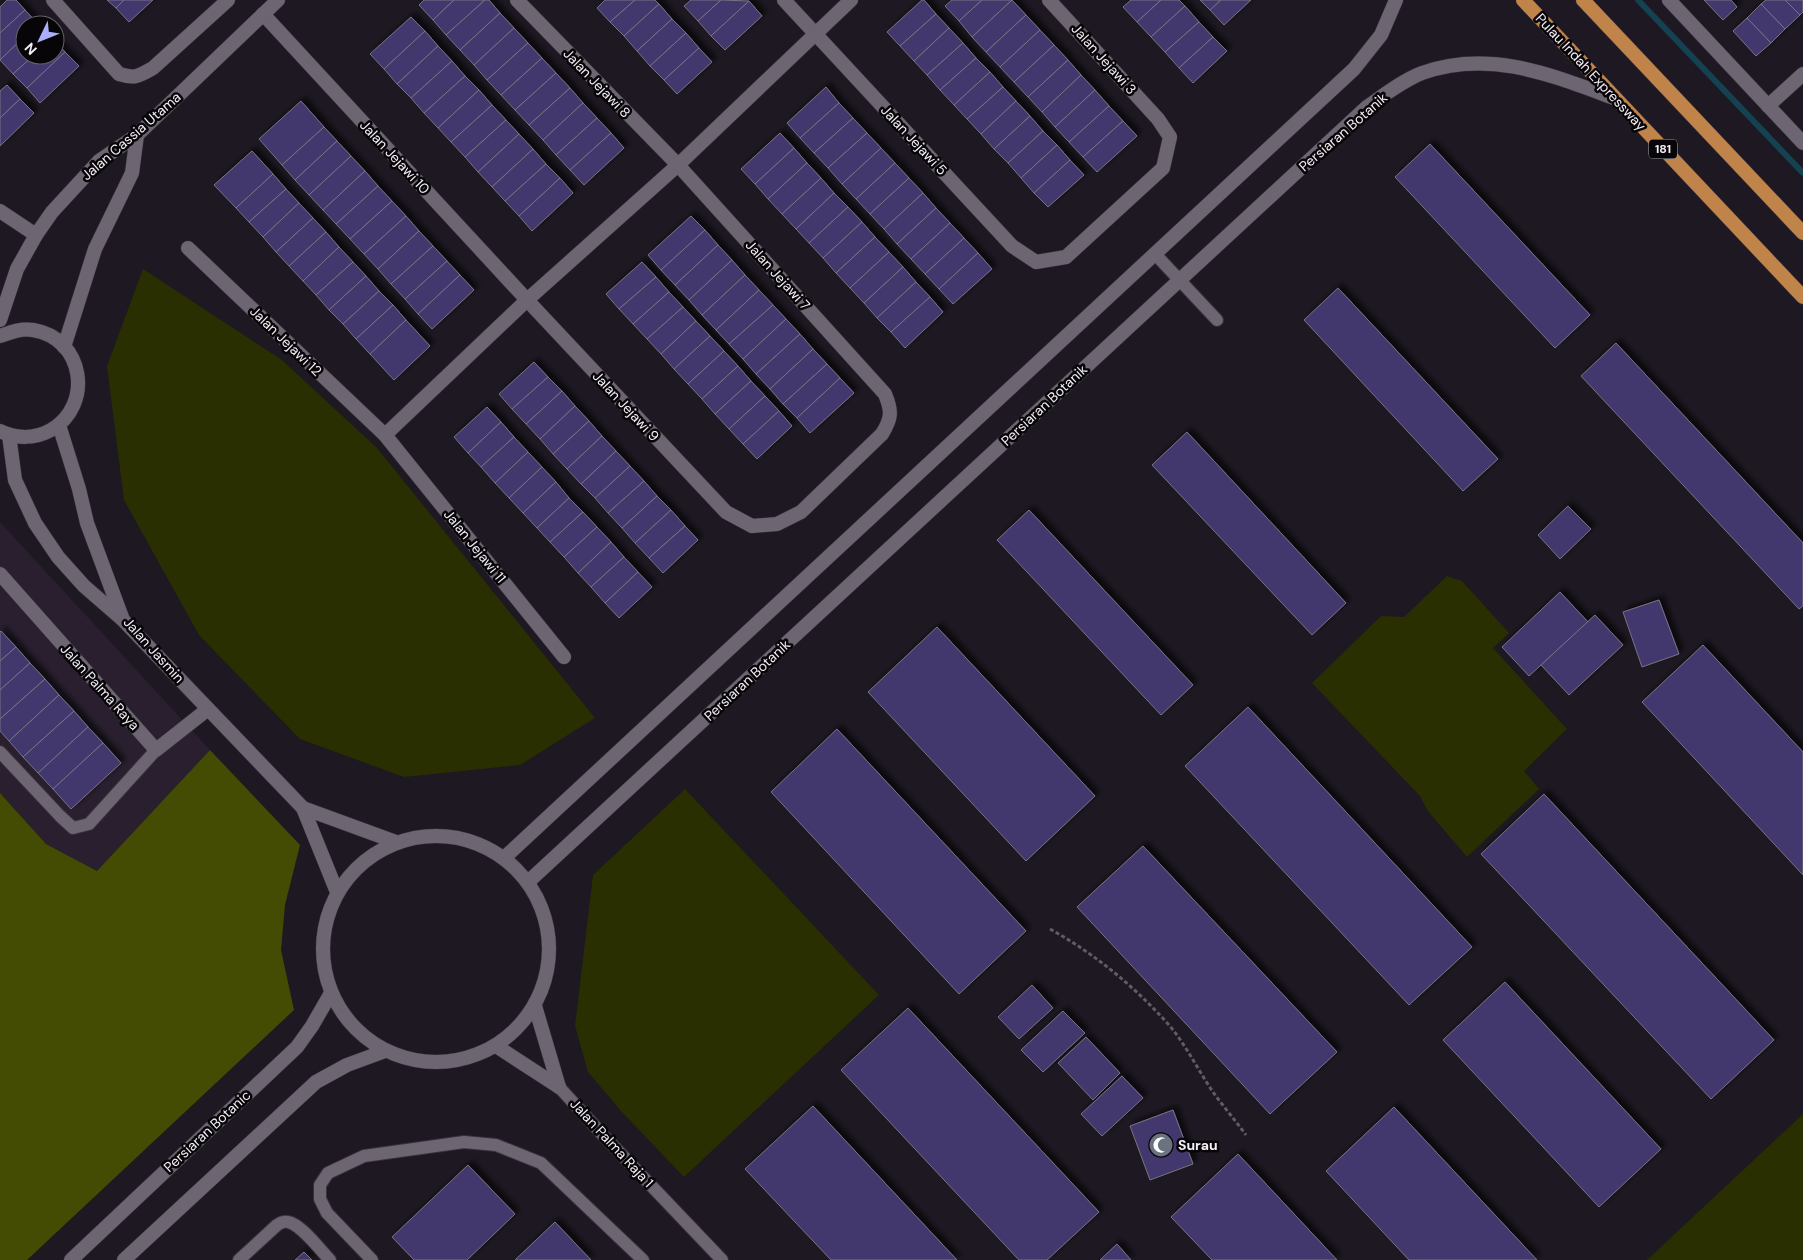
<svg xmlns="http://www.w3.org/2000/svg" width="1803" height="1260" font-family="'DM Sans',sans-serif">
	<defs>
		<filter id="shadow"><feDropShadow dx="4.5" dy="-4.5" stdDeviation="2.5" flood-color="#0009"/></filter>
	</defs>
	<rect width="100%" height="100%" fill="#1e1822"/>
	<polygon fill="#291f2f" points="0,522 210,750 97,871 46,844 0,793"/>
	<g fill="#292f00">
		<polygon points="143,269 282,360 377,448 595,718 520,765 404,777 300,739 199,635 124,500 107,366"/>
		<polygon points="1447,576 1462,581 1509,633 1493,648 1567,729 1524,771 1539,789 1467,857 1427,810 1420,796 1312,683 1381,616 1404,617"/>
		<polygon points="685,789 879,995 684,1177 621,1111 588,1072 575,1026 593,875"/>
		<polygon points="1803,1114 1803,1260 1647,1260"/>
	</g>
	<polygon fill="#434c02" points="210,750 300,845 285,905 281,950 294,1010 27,1260 0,1260 0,793 46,844 97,871"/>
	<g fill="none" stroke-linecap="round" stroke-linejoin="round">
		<polyline stroke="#154250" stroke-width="6" points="1638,0 1803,173"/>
	</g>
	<g fill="#43376d" stroke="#767483" filter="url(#shadow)">
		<polygon points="7,0 16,0 25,10 0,33 0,7"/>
		<polygon points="107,0 124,0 116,8"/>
		<polygon points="124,0 153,0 129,22 116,8"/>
		<polygon points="424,0 454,0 433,20 419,5"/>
		<polygon points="454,0 485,0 446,35 433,20"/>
		<polygon points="485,0 489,0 500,13 460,50 446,35"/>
		<polygon points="605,0 635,0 610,22 597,8"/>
		<polygon points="635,0 655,0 659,4 624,36 610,22"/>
		<polygon points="691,0 721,0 698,21 684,6"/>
		<polygon points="721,0 749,1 711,36 698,21"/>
		<polygon points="922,0 924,0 936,14 900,46 887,32"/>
		<polygon points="952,0 982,0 959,21 945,6"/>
		<polygon points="982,0 1012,0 972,37 959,21"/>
		<polygon points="1012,0 1026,15 986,52 972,37"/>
		<polygon points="1131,0 1161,0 1137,22 1123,7"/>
		<polygon points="1161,0 1179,0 1185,6 1151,37 1137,22"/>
		<polygon points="1200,0 1221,0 1210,10"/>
		<polygon points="1221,0 1251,0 1224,25 1210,10"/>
		<polygon points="1704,0 1731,0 1737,7 1723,20"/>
		<polygon points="1766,0 1785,0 1800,15 1785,29 1761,4"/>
		<polygon points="1785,0 1803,0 1803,12 1800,15"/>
		<polygon points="749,1 762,16 725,50 711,36"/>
		<polygon points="659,4 672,19 637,51 624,36"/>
		<polygon points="1761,4 1785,29 1771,43 1747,18"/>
		<polygon points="1185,6 1199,22 1165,52 1151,37"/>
		<polygon points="25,10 38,24 37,25 25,25 25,36 0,60 0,33"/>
		<polygon points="500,13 514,28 474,65 460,50"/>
		<polygon points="936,14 949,28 914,61 900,46"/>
		<polygon points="1026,15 1040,30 1000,67 986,52"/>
		<polygon points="411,17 425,31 384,69 370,54"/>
		<polygon points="1747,18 1771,43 1756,56 1733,31"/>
		<polygon points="672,19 686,33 650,66 637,51"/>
		<polygon points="1199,22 1213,37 1179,68 1165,52"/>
		<polygon points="514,28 528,43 487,80 474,65"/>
		<polygon points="949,28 963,43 927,75 914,61"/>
		<polygon points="1040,30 1054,45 1014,82 1000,67"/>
		<polygon points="425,31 438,46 397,84 384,69"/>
		<polygon points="686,33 699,48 664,80 650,66"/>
		<polygon points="25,36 25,55 34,55 13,74 0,60"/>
		<polygon points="1213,37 1227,51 1193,83 1179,68"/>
		<polygon points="55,41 65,52 27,88 13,74 34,55 55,55"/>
		<polygon points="528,43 542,58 501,95 487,80"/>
		<polygon points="963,43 976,58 940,90 927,75"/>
		<polygon points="1054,45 1068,60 1028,97 1014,82"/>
		<polygon points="438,46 452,61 411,98 397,84"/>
		<polygon points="699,48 712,62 677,94 664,80"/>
		<polygon points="65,52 79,66 40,103 27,88"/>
		<polygon points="542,58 556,73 515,110 501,95"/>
		<polygon points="976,58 990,72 954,105 940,90"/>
		<polygon points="1068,60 1081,75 1042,112 1028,97"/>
		<polygon points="452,61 465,76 424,113 411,98"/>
		<polygon points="990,72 1003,87 967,119 954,105"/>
		<polygon points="556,73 570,88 529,125 515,110"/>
		<polygon points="1081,75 1095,90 1055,127 1042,112"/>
		<polygon points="465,76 479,90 438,128 424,113"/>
		<polygon points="7,85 20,99 0,118 0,91"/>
		<polygon points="826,87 839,103 800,138 787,123"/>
		<polygon points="1003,87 1016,101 981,134 967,119"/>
		<polygon points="570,88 583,103 543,140 529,125"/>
		<polygon points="479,90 492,105 451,142 438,128"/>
		<polygon points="1095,90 1109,106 1069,142 1055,127"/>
		<polygon points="20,99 34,113 0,146 0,118"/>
		<polygon points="301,101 324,127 282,165 259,139"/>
		<polygon points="1016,101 1030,116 994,149 981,134"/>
		<polygon points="583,103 597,118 556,155 543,140"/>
		<polygon points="839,103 853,118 814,153 800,138"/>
		<polygon points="492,105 506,120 465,157 451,142"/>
		<polygon points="1109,106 1123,121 1083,157 1069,142"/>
		<polygon points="1030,116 1043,131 1008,163 994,149"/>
		<polygon points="597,118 611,133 570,170 556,155"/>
		<polygon points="853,118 867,133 828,168 814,153"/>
		<polygon points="506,120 519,134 478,172 465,157"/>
		<polygon points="1123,121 1137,136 1097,172 1083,157"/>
		<polygon points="324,127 337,141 295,180 282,165"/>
		<polygon points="1043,131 1057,145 1021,178 1008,163"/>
		<polygon points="611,133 624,148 584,185 570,170"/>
		<polygon points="780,133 794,148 755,184 741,169"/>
		<polygon points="867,133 881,148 842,184 828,168"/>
		<polygon points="519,134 533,149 492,187 478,172"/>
		<polygon points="337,141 351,156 309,195 295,180"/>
		<polygon points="1430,144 1590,315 1555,348 1395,177"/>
		<polygon points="1057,145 1070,160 1034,193 1021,178"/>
		<polygon points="794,148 807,163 768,199 755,184"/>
		<polygon points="881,148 895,163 856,199 842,184"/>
		<polygon points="533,149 546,164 505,201 492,187"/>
		<polygon points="252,151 273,174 236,208 214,185"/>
		<polygon points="351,156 365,171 323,210 309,195"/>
		<polygon points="1070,160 1084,175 1048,207 1034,193"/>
		<polygon points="807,163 821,178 782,214 768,199"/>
		<polygon points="895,163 909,178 870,214 856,199"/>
		<polygon points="546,164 560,178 519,216 505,201"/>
		<polygon points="365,171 378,186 336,224 323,210"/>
		<polygon points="273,174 286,189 249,222 236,208"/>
		<polygon points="560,178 573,193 532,231 519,216"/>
		<polygon points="821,178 834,193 796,229 782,214"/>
		<polygon points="909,178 923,193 884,229 870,214"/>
		<polygon points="378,186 392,201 350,239 336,224"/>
		<polygon points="286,189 299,203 263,237 249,222"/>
		<polygon points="834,193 848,207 809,243 796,229"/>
		<polygon points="923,193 936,208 897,244 884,229"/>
		<polygon points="392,201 406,216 364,254 350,239"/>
		<polygon points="299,203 313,218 276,252 263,237"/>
		<polygon points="848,207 862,222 823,258 809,243"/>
		<polygon points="936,208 950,223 911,259 897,244"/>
		<polygon points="406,216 419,231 378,269 364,254"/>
		<polygon points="691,216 705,230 661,270 648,255"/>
		<polygon points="313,218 326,232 289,266 276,252"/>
		<polygon points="862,222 875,237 836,273 823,258"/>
		<polygon points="950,223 964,238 925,274 911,259"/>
		<polygon points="705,230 718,245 675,285 661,270"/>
		<polygon points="419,231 433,246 391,284 378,269"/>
		<polygon points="326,232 339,247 303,281 289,266"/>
		<polygon points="875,237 889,252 850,288 836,273"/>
		<polygon points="964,238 978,253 939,289 925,274"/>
		<polygon points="718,245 732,260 689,300 675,285"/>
		<polygon points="433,246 447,261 405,299 391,284"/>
		<polygon points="339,247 353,262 316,295 303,281"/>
		<polygon points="889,252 903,267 864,303 850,288"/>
		<polygon points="978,253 992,269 953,304 939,289"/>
		<polygon points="732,260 745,275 702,315 689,300"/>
		<polygon points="447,261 460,275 418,314 405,299"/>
		<polygon points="353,262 366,276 329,310 316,295"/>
		<polygon points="642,262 656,277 619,309 606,294"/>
		<polygon points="903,267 916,282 877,318 864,303"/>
		<polygon points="460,275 474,290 432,329 418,314"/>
		<polygon points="745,275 759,290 716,330 702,315"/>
		<polygon points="366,276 379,291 343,324 329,310"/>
		<polygon points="656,277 669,292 633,324 619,309"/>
		<polygon points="916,282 930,297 891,332 877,318"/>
		<polygon points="1338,288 1498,459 1463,491 1304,320"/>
		<polygon points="759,290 773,305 729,344 716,330"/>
		<polygon points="379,291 393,305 356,339 343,324"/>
		<polygon points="669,292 683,307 647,339 633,324"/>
		<polygon points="930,297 943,312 905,348 891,332"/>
		<polygon points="393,305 406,320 370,354 356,339"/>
		<polygon points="773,305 786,319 743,359 729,344"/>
		<polygon points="683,307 696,321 661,354 647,339"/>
		<polygon points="786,319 800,334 756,374 743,359"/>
		<polygon points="406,320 430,346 394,380 370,354"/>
		<polygon points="696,321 710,336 674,369 661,354"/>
		<polygon points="800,334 813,349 770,389 756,374"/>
		<polygon points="710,336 724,351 688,384 674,369"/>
		<polygon points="1616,343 1803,543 1803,606 1799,609 1581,376"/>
		<polygon points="813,349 827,364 783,404 770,389"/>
		<polygon points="724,351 738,366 702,399 688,384"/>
		<polygon points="534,362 548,377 512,409 499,394"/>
		<polygon points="827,364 840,378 797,418 783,404"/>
		<polygon points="738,366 751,381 715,414 702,399"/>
		<polygon points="548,377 562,391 526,424 512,409"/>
		<polygon points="840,378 854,393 810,433 797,418"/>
		<polygon points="751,381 765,396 729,429 715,414"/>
		<polygon points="562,391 575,406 540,439 526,424"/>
		<polygon points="765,396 779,411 743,444 729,429"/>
		<polygon points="575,406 589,421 553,454 540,439"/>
		<polygon points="487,407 501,422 468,453 454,437"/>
		<polygon points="779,411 792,426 757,459 743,444"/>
		<polygon points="589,421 602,436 567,469 553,454"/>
		<polygon points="501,422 514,437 481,467 468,453"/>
		<polygon points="1187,432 1346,603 1312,635 1152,465"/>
		<polygon points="602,436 616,451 581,484 567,469"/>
		<polygon points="514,437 528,452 495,483 481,467"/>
		<polygon points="616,451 630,466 595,498 581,484"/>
		<polygon points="528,452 542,467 509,498 495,483"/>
		<polygon points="630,466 644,481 608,513 595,498"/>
		<polygon points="542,467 556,482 523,513 509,498"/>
		<polygon points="644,481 657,496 622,528 608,513"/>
		<polygon points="556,482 569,498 537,528 523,513"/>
		<polygon points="657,496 671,510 635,543 622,528"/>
		<polygon points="569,498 583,512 550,542 537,528"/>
		<polygon points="1568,506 1591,529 1560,559 1538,535"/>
		<polygon points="671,510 685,526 649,558 635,543"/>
		<polygon points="1029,510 1193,685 1161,715 997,540"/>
		<polygon points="583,512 597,527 564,557 550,542"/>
		<polygon points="685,526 698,540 663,573 649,558"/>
		<polygon points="597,527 611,542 578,573 564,557"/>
		<polygon points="611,542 624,557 591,587 578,573"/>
		<polygon points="624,557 638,572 605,603 591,587"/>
		<polygon points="638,572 652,587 619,618 605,603"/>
		<polygon points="1560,592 1588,622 1529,676 1502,647"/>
		<polygon points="1659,600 1679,654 1642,667 1623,612"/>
		<polygon points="1595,615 1623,645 1569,695 1541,665"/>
		<polygon points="937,627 1095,796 1026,861 868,692"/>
		<polygon points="1,631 16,647 0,661 0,632"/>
		<polygon points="1703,645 1803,752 1803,875 1642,702"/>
		<polygon points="16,647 30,663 0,690 0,661"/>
		<polygon points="30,663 45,679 0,719 0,690"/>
		<polygon points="45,679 59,695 9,741 0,731 0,719"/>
		<polygon points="59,695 74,711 23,757 9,741"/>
		<polygon points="1248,707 1472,947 1409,1005 1185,766"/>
		<polygon points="74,711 88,727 38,773 23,757"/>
		<polygon points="88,727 103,743 53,789 38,773"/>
		<polygon points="837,729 1026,931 959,994 771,792"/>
		<polygon points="103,743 121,763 71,809 53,789"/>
		<polygon points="1544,794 1774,1040 1711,1099 1481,854"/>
		<polygon points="1143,846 1337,1052 1270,1114 1077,907"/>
		<polygon points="1505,982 1661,1149 1599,1207 1443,1040"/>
		<polygon points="1032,985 1053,1008 1019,1039 998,1017"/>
		<polygon points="908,1008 1099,1212 1047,1260 1019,1260 841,1070"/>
		<polygon points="1063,1011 1085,1033 1043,1072 1021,1050"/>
		<polygon points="1086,1037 1120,1073 1093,1100 1058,1063"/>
		<polygon points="1122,1076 1143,1098 1102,1136 1081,1114"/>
		<polygon points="813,1106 957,1260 831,1260 745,1169"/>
		<polygon points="1394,1107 1537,1260 1409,1260 1326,1171"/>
		<polygon points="1173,1110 1193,1164 1150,1180 1130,1126"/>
		<polygon points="1238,1154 1337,1260 1212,1260 1171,1217"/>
		<polygon points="468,1165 515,1214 467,1260 414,1260 392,1237"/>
		<polygon points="555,1222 591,1260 515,1260"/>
		<polygon points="1117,1244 1131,1260 1100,1260"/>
		<polygon points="304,1252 312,1260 295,1260"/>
	</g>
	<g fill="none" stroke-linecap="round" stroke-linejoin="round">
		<defs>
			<g id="service">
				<polyline points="1155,254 1217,320"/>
				<polyline points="0,752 60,816 73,828 89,824 156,750"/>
				<polyline points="559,1087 602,1134 722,1260"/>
				<path d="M239,1260l38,-35c3,-2 7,-4 11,-3 13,2 33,29 42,38"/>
				<polyline points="372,1260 327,1213 320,1199 320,1185 328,1173 364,1156 464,1142 496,1145 541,1163 643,1260"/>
			</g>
			<g id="minor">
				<path d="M53,0l66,74c16,5 20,2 34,-6l75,-68"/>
				<polyline points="784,0 1012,246 1036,262 1066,257 1163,168 1170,137 1158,119 1049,0"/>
				<polyline points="1669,0 1803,143"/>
				<path d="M263,14l264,286 199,212 26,14 25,-2 24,-12 81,-78c10,-16 10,-23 3,-40l-207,-229 -161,-165"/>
				<polyline points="1768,106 1803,74"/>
				<polyline points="0,211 36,235"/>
				<polyline points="188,248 385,435 564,657"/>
				<polyline points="0,320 17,269 36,235 52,212 99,161 137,135 278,0"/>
				<path d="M0,336c11,-4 21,-8 33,-6 51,8 61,75 18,100 -16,9 -35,9 -51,1"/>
				<polyline points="64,347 95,249 132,173 137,135"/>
				<polyline points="59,425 79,489 87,523 123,620 303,808 337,892"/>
				<polyline points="9,435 15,480 35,523 58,557 84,586 122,619"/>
				<polyline points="385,435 527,300 678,165 851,0"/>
				<polyline points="0,574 156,750 208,709"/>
				<polyline points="303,808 396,842"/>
				<polyline points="535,1006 559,1087"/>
				<polyline points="496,1046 559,1087"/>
			</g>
			<g id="secondary">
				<circle cx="436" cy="949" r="113"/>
				<polyline points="504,858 1354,69 1381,35 1396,0"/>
				<path d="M528,882l839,-775c17,-12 35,-26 55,-34 68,-24 129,2 192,25"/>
				<polyline points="71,1260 297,1047 312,1026 331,993"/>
				<polyline points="124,1260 316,1082 347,1065 385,1051"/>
			</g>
			<g id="primary">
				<polyline points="1523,0 1803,297"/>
				<polyline points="1583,0 1803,233"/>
			</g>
		</defs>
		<use href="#service" stroke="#37333a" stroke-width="14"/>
		<use href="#minor" stroke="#37333a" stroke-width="15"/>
		<use href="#secondary" stroke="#37333a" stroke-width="15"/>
		<use href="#primary" stroke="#37333a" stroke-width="15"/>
		<path stroke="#605b64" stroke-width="3" stroke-dasharray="4 2.5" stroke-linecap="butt" d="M1050,929c45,25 84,57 119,96 17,20 29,45 44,67 10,14 22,28 33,43"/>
		<use href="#service" stroke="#6d6572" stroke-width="12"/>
		<use href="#minor" stroke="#6d6572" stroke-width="14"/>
		<use href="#secondary" stroke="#6d6572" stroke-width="14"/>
		<use href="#primary" stroke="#c0834a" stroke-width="14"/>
	</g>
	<defs>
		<symbol id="mosque-disc" viewBox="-11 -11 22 22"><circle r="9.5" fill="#6b7280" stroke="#070508"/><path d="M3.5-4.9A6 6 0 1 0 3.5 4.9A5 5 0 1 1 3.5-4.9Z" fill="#fff"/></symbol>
	</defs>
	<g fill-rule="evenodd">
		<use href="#mosque-disc" x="1147" y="1131" width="28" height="28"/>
	</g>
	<g text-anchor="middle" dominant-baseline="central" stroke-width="5" stroke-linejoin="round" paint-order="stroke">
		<rect fill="#070508" stroke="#aca8af" stroke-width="1" x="1649" y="139.5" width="28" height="19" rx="4"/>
		<g font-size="12" font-weight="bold" fill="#f3eef6">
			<text x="1663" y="149">181</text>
		</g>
		<g font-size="14" fill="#f3eef6" stroke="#070508">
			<text transform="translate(1104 59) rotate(48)">Jalan Jejawi 3</text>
			<text transform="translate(1591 72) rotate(47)">Pulau Indah Expressway</text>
			<text transform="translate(597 83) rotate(46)">Jalan Jejawi 8</text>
			<text transform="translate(1343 132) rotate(-41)">Persiaran Botanik</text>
			<text transform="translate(131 136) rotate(-41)">Jalan Cassia Utama</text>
			<text transform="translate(914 140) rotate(47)">Jalan Jejawi 5</text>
			<text transform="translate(395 157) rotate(47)">Jalan Jejawi 10</text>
			<text transform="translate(778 275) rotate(48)">Jalan Jejawi 7</text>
			<text transform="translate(286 341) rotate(44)">Jalan Jejawi 12</text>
			<text transform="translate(1044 405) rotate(-43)">Persiaran Botanik</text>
			<text transform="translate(626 406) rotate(47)">Jalan Jejawi 9</text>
			<text transform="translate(475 546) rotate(51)">Jalan Jejawi 11</text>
			<text transform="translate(154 650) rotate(48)">Jalan Jasmin</text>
			<text transform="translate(747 680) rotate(-43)">Persiaran Botanik</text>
			<text transform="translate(100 687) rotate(48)">Jalan Palma Raya</text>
			<text transform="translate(207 1131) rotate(-43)">Persiaran Botanic</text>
			<text transform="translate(612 1143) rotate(47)">Jalan Palma Raja 1</text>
		</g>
		<g font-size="14" font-weight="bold" fill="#f3eef6" stroke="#070508" text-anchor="start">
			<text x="1178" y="1145">Surau</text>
		</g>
	</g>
	<g transform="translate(40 40) rotate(227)"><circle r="24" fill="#070508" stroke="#656267"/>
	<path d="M0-4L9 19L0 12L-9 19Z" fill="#abaffb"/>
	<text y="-8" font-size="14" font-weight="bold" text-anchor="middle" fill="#f3eef6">N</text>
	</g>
</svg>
